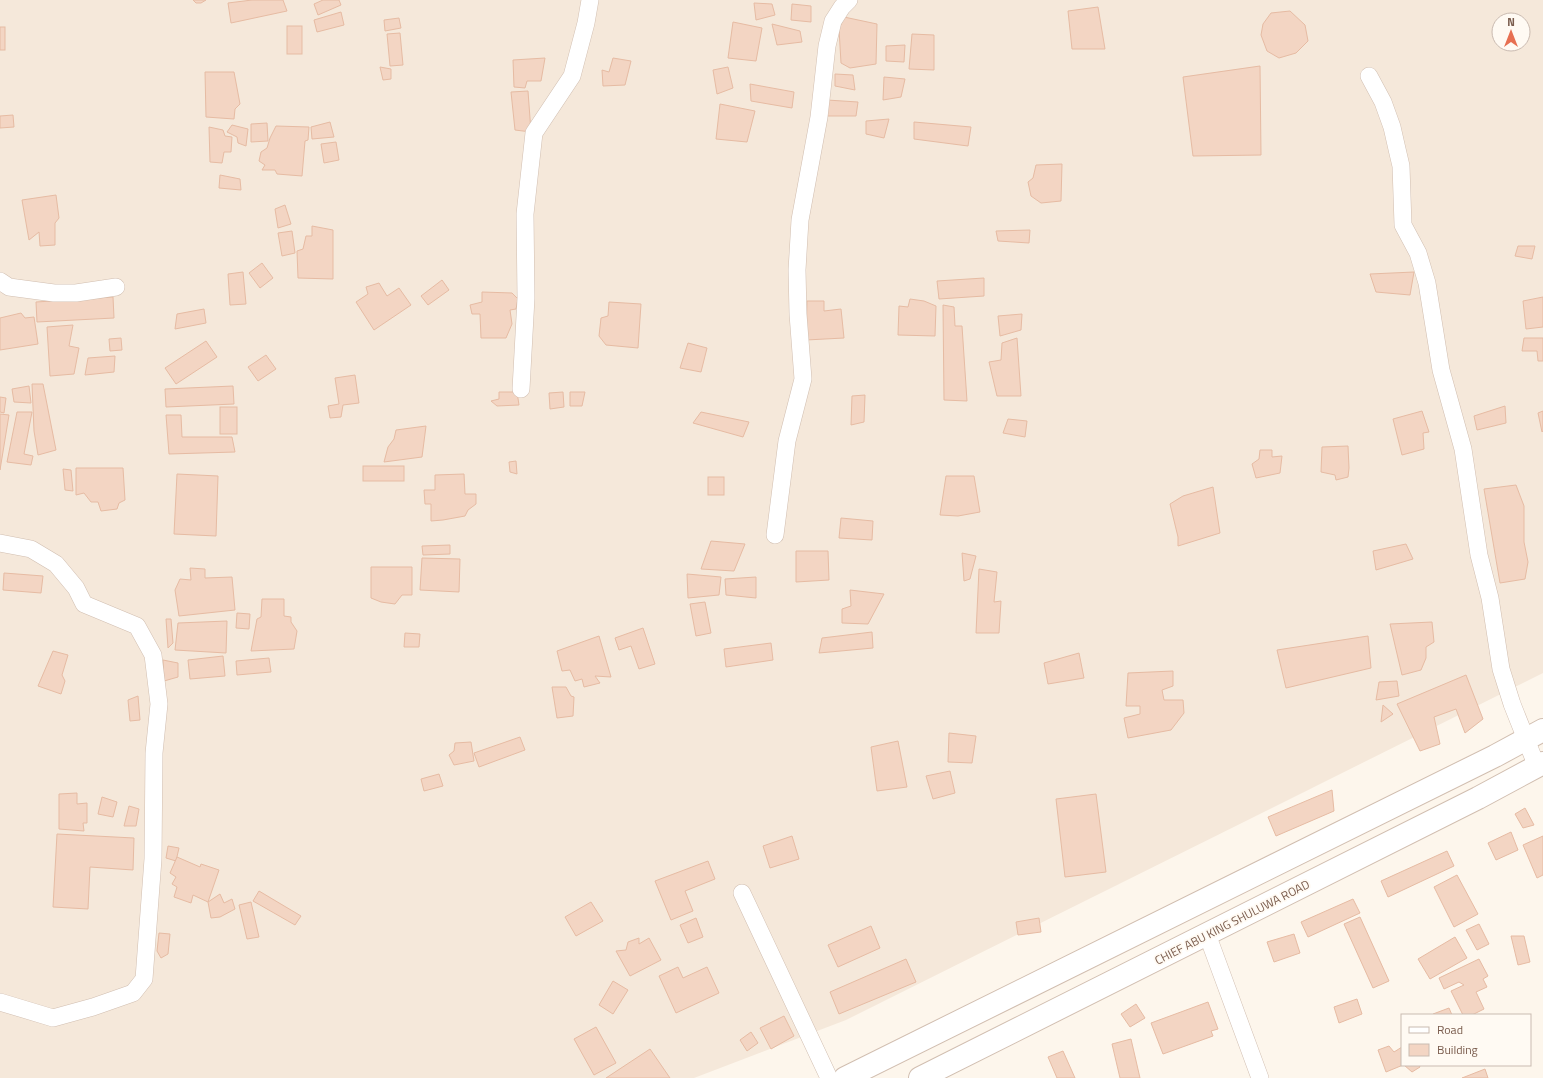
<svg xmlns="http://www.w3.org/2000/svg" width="1543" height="1078" font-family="'Titillium Web',sans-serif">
	<rect width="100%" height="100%" fill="#fdf6ec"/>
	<path fill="#f5e8da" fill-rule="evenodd" d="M0,0h1543v673l-697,347 -152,58h-694zM1499,20h24v24h-24z"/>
	<g fill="#f3d5c3" stroke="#e6bba3">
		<polygon points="193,0 206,0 201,3 196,3"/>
		<polygon points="252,0 283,0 287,11 231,23 228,3"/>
		<polygon points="323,0 339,0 341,5 318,15 314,4"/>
		<polygon points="754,3 772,4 775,15 756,20"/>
		<polygon points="792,4 811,6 811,22 791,20"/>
		<polygon points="1098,7 1105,49 1072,49 1068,11"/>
		<polygon points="1290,11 1305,25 1308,41 1296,53 1279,58 1267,51 1261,35 1263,24 1271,13"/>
		<polygon points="341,12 344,25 317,32 314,20"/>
		<polygon points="844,17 877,24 876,64 850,68 841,63 839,29"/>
		<polygon points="399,18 401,28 385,31 384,20"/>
		<polygon points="733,22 762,28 756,61 728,58"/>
		<polygon points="772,24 800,31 802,42 777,45"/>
		<rect x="287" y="26" width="15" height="28"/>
		<rect x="0" y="27" width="5" height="23"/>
		<polygon points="400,33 403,65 390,66 387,34"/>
		<polygon points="912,34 934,35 934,70 909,69"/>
		<polygon points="905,45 904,62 886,61 886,46"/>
		<polygon points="545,58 541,81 527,81 525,88 514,87 513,60"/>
		<polygon points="613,58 631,61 625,85 603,86 602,70 609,72"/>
		<polygon points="1260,66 1261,155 1193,156 1183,77"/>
		<polygon points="380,67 391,69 391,79 383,80"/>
		<polygon points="728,67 733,88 717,94 713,70"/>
		<polygon points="205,72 234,72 240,104 235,109 234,119 206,117"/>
		<polygon points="835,74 853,75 855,90 835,86"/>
		<polygon points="884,77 905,79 901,97 883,100"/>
		<polygon points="750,84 794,92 792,108 751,101"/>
		<polygon points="528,91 531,132 515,130 511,92"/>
		<polygon points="827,100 858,102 856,116 823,116"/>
		<polygon points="720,104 755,111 747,142 716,139"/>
		<polygon points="13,115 14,127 0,128 0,116"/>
		<polygon points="889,119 884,138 866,134 866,121"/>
		<polygon points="330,122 334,137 312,139 311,127"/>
		<polygon points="914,122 971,127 968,146 914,139"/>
		<polygon points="267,123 268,141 251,142 251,124"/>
		<polygon points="232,125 248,129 246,146 238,143 237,137 227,132"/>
		<polygon points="276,126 309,127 308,140 305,141 302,176 277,174 275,170 262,170 265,165 259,161 261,152 267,148 270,138"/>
		<polygon points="209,127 223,130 225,136 232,137 231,152 224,152 222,163 210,162"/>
		<polygon points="336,142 339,160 324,163 321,144"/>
		<polygon points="1062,164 1061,201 1041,203 1031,196 1028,182 1033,178 1036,165"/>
		<polygon points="220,175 240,179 241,190 219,188"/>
		<polygon points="56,195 59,218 55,223 55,245 40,246 39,232 29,240 22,200"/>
		<polygon points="285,205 291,224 278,228 275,209"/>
		<polygon points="312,226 333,230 333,279 298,278 297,251 303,249 306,236 312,236"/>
		<polygon points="1030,230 1029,243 998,241 996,231"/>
		<polygon points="292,231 295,253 282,256 278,233"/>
		<polygon points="1518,246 1535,246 1532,259 1515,256"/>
		<polygon points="262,263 273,278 260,288 249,273"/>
		<polygon points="243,272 246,304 230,305 228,274"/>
		<polygon points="1414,272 1410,295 1376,292 1370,274"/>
		<polygon points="984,278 984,296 939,299 937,281"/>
		<polygon points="442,280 449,290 428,305 421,296"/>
		<polygon points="379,283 387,296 399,288 411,305 374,330 356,302 368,294 366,287"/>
		<polygon points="482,292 512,293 518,299 516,309 510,310 512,324 506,338 481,338 480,314 472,314 470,305 482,302"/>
		<polygon points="113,297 114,318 37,322 36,302"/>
		<polygon points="1543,297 1543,327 1526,329 1523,301"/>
		<polygon points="910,299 924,301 936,306 935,336 898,335 899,306 908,307"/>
		<polygon points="807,301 824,301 824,311 841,309 844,338 806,340"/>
		<polygon points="609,302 641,304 638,348 606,345 599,336 601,318 608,316"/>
		<polygon points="943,305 954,307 955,326 962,326 967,401 944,400"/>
		<polygon points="204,309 206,323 175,329 177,314"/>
		<polygon points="21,313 25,318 34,317 38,344 0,350 0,318"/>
		<polygon points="1022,314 1021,330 1000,336 998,316"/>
		<polygon points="73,325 69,346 79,348 74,374 50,376 47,327"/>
		<polygon points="121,338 122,350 110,351 109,339"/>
		<polygon points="1017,338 1021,396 997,396 989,362 1001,360 1002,343"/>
		<polygon points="1524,338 1543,338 1543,361 1538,361 1537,351 1522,351"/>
		<polygon points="206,341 217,357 176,384 165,368"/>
		<polygon points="688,343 707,348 701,372 680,368"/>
		<polygon points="266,355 276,369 258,381 248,367"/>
		<polygon points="115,356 114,372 85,375 88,358"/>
		<polygon points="355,375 359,403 343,405 341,417 330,418 328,406 339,404 335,378"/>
		<polygon points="32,384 43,384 56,450 38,455 34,431"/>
		<polygon points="29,386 31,403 14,402 12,389"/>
		<polygon points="233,386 234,404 166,407 165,389"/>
		<polygon points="499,392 517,392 519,405 497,406 491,401 499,399"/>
		<polygon points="563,392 564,407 550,409 549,393"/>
		<polygon points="570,392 585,392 582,406 570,406"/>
		<polygon points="865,395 864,422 851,425 852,396"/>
		<polygon points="0,397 6,398 4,413 0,412"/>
		<polygon points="1505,406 1506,423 1477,430 1474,416"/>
		<rect x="220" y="407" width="17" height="27"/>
		<polygon points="1422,411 1429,432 1423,433 1424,449 1402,455 1393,419"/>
		<polygon points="1543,411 1543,431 1542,432 1538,413"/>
		<polygon points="17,412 32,412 24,454 33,456 31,465 7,462"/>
		<polygon points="701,412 749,422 743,437 693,423"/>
		<polygon points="0,414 9,415 0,470"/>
		<polygon points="166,415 181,415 182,437 232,437 235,452 169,454"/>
		<polygon points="1008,419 1027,421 1025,437 1003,433"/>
		<polygon points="426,426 422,457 384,462 388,447 394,439 396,430"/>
		<polygon points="1348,446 1349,468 1348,477 1336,480 1335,475 1321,472 1322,447"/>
		<polygon points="1260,450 1272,450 1272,457 1282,456 1280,473 1256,478 1252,464 1259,459"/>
		<polygon points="516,461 517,474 510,472 509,462"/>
		<rect x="363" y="466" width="41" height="15"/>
		<polygon points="76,468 123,468 125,500 119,503 117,509 101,511 98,502 91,502 84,493 76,495"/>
		<polygon points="63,469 71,470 73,491 65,490"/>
		<polygon points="177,474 218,476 216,536 174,534"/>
		<polygon points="464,474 465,494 476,494 476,504 468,510 465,516 443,520 431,521 431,504 425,504 424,490 435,490 435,475"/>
		<polygon points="946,476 974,476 980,512 958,516 940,515"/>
		<rect x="708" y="477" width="16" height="18"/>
		<polygon points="1516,485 1524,506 1524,542 1528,562 1525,579 1500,583 1484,489"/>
		<polygon points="1213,487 1220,533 1178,546 1178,537 1170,504 1183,496"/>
		<polygon points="841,518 873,521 872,540 839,538"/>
		<polygon points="711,541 745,544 734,571 701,569"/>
		<polygon points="1406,544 1413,559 1376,570 1373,551"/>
		<polygon points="450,545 450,554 423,555 422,546"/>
		<polygon points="796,551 828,551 829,580 796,582"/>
		<polygon points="962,553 976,556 970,579 964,581"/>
		<polygon points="422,558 460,559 459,592 420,590"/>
		<polygon points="371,567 412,567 412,595 402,595 395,604 381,602 371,598"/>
		<polygon points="190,568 205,569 205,578 232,577 235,610 179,616 175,590 180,579 191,580"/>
		<polygon points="979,569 997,572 994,602 1001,601 999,633 976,633"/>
		<polygon points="4,573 43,576 41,593 3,590"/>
		<polygon points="687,574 721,577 719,595 688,598"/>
		<polygon points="756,577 756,598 726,595 725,579"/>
		<polygon points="850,590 884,594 868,624 842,623 842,609 851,606"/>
		<polygon points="262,599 284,599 284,616 291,617 291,622 297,631 294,649 251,651 257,619 261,617"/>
		<polygon points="705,602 711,633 696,636 690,604"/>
		<polygon points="237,613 250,614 249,629 236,628"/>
		<polygon points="166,619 171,619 173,643 168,648"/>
		<polygon points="227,621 226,653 175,650 178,623"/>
		<polygon points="1432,622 1434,642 1426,647 1426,658 1421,670 1402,675 1390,624"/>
		<polygon points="643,628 655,664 639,669 631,646 619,650 615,638"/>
		<polygon points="872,632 873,648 819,653 822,638"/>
		<polygon points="405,633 420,634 419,647 404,647"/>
		<polygon points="599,636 611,677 595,676 600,683 584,687 582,679 575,681 570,670 562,671 557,651"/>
		<polygon points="1368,636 1371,668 1286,688 1277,650"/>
		<polygon points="771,643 773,660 726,667 724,649"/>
		<polygon points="53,651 68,655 62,675 65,681 61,694 38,686"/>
		<polygon points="1079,653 1084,678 1048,684 1044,663"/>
		<polygon points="223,656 225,676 190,679 188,660"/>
		<polygon points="269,658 271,672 237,675 236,661"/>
		<polygon points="163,660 178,663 178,677 164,681"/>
		<polygon points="1173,671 1173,686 1162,690 1164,700 1183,700 1184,713 1171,730 1128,738 1124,718 1140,714 1140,706 1126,706 1128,673"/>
		<polygon points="1466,675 1483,719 1465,733 1456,709 1434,717 1440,744 1420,751 1397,704"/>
		<polygon points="1397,681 1399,696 1376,700 1379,682"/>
		<polygon points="552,687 566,687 571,696 574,697 573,716 557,718"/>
		<polygon points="138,696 140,720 130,721 128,700"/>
		<polygon points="1383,705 1393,714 1381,722"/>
		<polygon points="949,733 976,736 972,763 948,762"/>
		<polygon points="520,737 525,750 479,767 474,753"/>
		<polygon points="898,741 907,787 877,791 871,747"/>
		<polygon points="471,742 474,761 454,765 449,755 454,751 455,743"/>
		<polygon points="950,771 955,793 933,799 926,776"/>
		<polygon points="439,774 443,786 424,791 421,779"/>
		<polygon points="1332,790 1334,811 1276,836 1268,817"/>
		<polygon points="77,793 77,804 87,803 87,823 83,823 84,831 59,829 59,794"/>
		<polygon points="1096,794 1106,872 1065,877 1056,799"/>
		<polygon points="102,797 117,802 113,817 98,814"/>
		<polygon points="129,806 139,809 136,826 124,826"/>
		<polygon points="1525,808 1534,825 1523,828 1515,814"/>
		<polygon points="1511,832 1518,850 1496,860 1488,843"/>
		<polygon points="57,834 134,838 133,870 90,867 88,909 53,907"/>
		<polygon points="792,836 799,859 770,868 763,846"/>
		<polygon points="1543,836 1543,875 1537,878 1523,845"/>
		<polygon points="168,846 179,848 176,861 166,858"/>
		<polygon points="1447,851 1454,866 1388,897 1381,881"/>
		<polygon points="177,857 200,867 201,864 219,870 208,902 193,895 191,903 174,897 177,887 172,884 176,877 170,873"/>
		<polygon points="708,861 715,879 685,891 693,911 671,920 655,881"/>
		<polygon points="1457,875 1478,914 1454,927 1434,887"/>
		<polygon points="259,891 301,916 295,925 253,901"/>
		<polygon points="220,894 224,903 232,899 235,909 220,917 211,918 208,902"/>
		<polygon points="1353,899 1360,913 1308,937 1301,922"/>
		<polygon points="251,902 259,937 247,939 239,905"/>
		<polygon points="591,902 603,921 576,936 565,917"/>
		<polygon points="1360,917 1389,981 1373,988 1344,924"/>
		<polygon points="696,918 703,937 688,943 680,925"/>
		<polygon points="1039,918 1041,932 1018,935 1016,922"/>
		<polygon points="1479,924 1489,944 1477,950 1466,930"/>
		<polygon points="871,926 880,948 838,967 828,945"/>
		<polygon points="159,933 170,934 168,954 161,958 157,951"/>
		<polygon points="1294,934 1300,953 1274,962 1267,942"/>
		<polygon points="1511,936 1524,936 1530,962 1518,965"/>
		<polygon points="1455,937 1467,958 1430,979 1418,959"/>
		<polygon points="639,938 639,944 649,938 661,960 630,976 616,951 626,950 628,942"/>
		<polygon points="906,959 916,982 839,1014 830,992"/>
		<polygon points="1479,959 1488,976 1483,979 1487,987 1476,992 1484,1009 1472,1015 1463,1015 1451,991 1464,985 1459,982 1444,989 1439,978"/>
		<polygon points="678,967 683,978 707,967 719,993 676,1013 659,976"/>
		<polygon points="613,981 628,990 613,1014 599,1005"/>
		<polygon points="1357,999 1362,1014 1339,1023 1334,1007"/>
		<polygon points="1208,1002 1218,1029 1211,1031 1213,1036 1163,1054 1151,1023"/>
		<polygon points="1136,1004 1145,1018 1130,1027 1121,1014"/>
		<polygon points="1449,1008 1452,1015 1433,1015 1433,1014"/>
		<polygon points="784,1016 794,1036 771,1049 760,1028"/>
		<polygon points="596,1027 616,1063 594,1075 574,1039"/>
		<polygon points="751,1032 758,1043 747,1051 740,1040"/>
		<polygon points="1131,1039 1140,1078 1120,1078 1112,1044"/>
		<polygon points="1389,1046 1394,1052 1402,1047 1402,1065 1403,1065 1386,1072 1378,1050"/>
		<polygon points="650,1049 670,1078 606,1078"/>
		<polygon points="1063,1051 1075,1078 1057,1078 1048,1057"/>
		<polygon points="1404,1065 1419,1065 1420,1067 1412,1072"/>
		<polygon points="1485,1069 1488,1078 1462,1078"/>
	</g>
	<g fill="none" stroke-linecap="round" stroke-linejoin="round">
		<defs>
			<g id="minor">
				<polyline points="1369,76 1383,102 1392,127 1397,149 1401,166 1403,225 1418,253 1427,283 1441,370 1463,449 1479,555 1490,598 1501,669 1512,704 1537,767"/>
				<polyline points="0,281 9,287 54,293 76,293 116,287"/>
				<polyline points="521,389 526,298 525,214 534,133 572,76 586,23 590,0"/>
				<polyline points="775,535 787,441 803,379 798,314 797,270 800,220 819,117 827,46 833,21 842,7 849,0"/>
				<polyline points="0,543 31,549 56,564 76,588 84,604 137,626 153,655 159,704 154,753 153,859 144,979 133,993 93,1007 53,1018 0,1002"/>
				<polyline points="742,893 829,1078"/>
				<polyline points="1207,934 1260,1078"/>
			</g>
			<g id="tertiary">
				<polyline points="845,1078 1495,756 1543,730"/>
				<polyline points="920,1078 1478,798 1543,763"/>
			</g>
		</defs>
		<use href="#minor" stroke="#d1beb0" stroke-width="18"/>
		<use href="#tertiary" stroke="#d1beb0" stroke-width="24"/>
		<use href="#minor" stroke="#fff" stroke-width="17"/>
		<use href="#tertiary" stroke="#fff" stroke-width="22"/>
	</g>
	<g text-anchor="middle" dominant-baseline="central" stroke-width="3.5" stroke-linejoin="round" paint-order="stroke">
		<g font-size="12" fill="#7a5c4d" stroke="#fffaf3">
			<text transform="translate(1232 922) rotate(-27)">CHIEF ABU KING SHULUWA ROAD</text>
		</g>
	</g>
	<rect x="1401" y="1014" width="130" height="52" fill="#fffaf3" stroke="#cabbb1"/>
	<rect x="1409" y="1027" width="20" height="6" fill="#ffffff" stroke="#cabbb1"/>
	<text x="1437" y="1034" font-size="12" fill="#7a5c4d">Road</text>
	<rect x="1409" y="1044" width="20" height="12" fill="#f3d5c3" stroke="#cabbb1"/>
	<text x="1437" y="1054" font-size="12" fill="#7a5c4d">Building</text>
	<g transform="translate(1511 32)"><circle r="19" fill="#fffaf3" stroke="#cabbb1"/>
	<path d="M0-3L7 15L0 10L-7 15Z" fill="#e76f51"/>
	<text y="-6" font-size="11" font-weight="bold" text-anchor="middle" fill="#7a5c4d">N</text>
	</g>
</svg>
